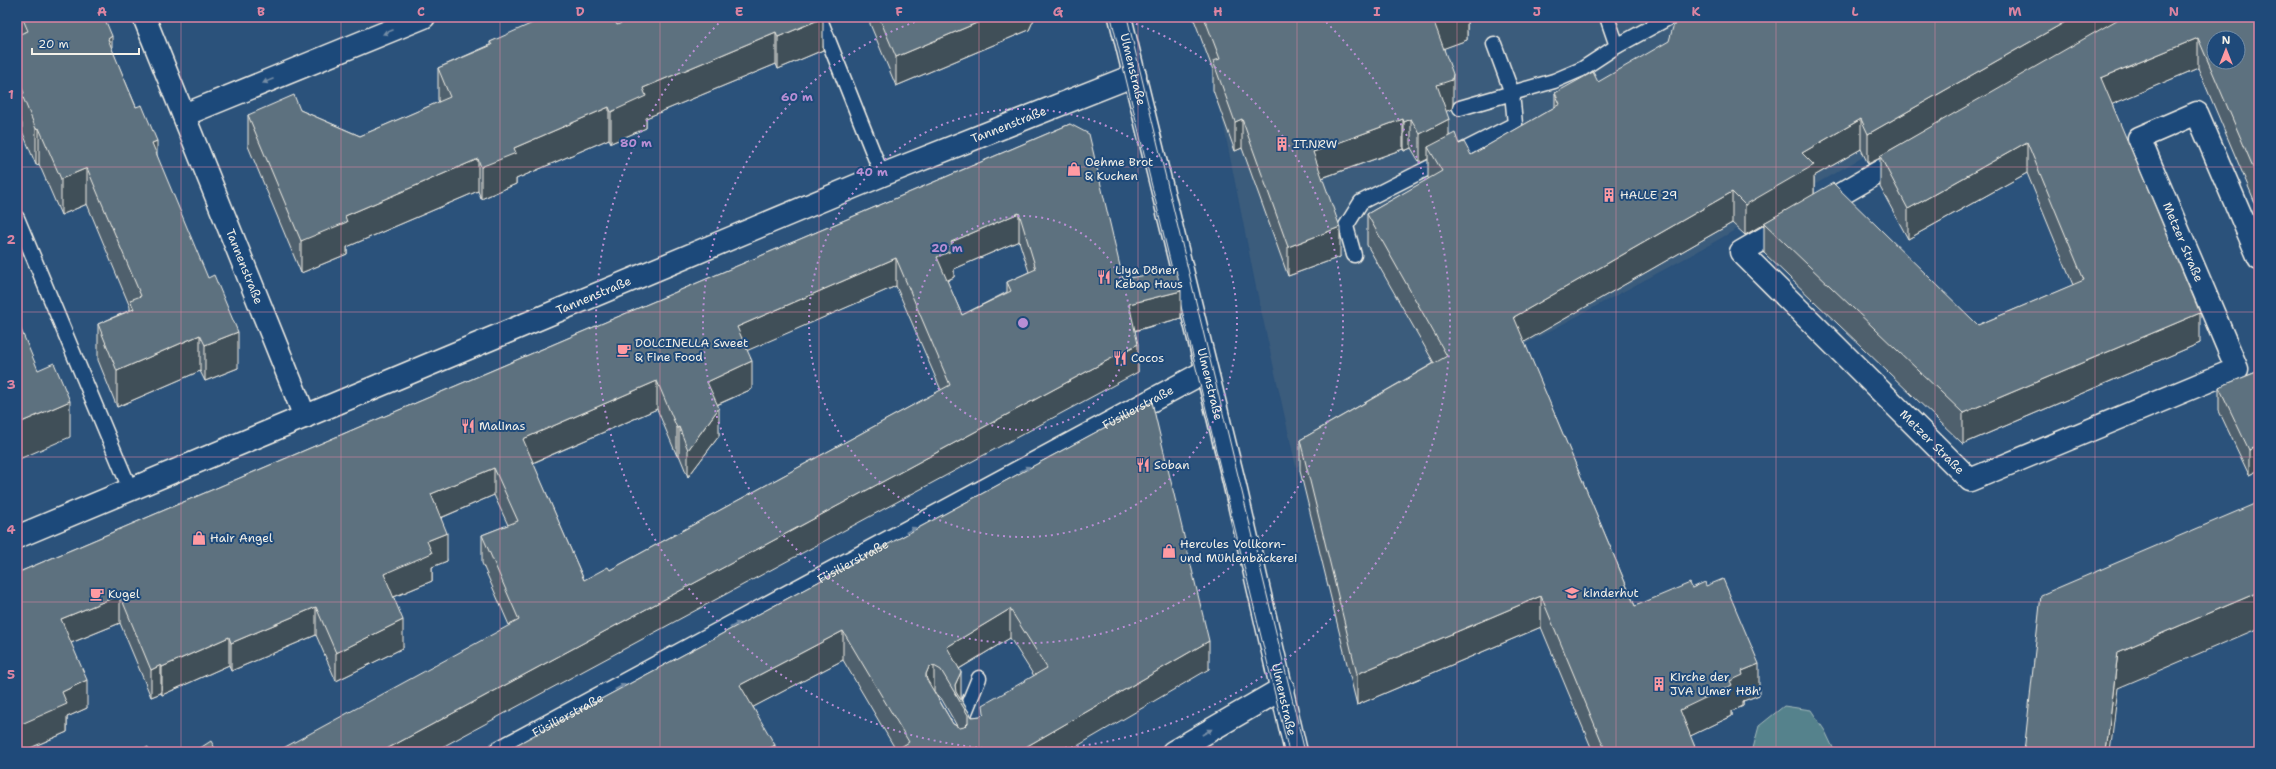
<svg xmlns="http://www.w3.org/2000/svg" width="2276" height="769" font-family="'Shantell Sans',sans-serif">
	<rect width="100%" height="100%" fill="#2b527b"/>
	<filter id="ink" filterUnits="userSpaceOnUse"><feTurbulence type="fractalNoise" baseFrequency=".025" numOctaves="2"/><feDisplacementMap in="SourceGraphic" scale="8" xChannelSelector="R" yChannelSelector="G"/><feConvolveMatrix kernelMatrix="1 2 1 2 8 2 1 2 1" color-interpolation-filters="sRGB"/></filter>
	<g filter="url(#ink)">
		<polygon fill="#3a5b7c" points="1193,17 2108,17 1695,253 1296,467 1257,292 1215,82"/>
		<polygon fill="#54828c" stroke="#a4baba" points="1784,706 1811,710 1825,731 1835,752 1752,752 1759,726"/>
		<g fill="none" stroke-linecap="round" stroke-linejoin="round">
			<defs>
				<g id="service">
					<polyline points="819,17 882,175"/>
					<polyline points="1607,17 1617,46 1670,17"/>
					<polyline points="1494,44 1512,93 1554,81 1582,69 1617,46"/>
					<polyline points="17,218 130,489"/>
					<polyline points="1354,255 1346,226 1361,202 1515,124 1512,93 1460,108"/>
					<polyline points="967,724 963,717 979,678"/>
				</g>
				<g id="minor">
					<path id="s1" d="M144,17l161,400"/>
					<polyline points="184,115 424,17"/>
					<polyline points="1817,208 1905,157"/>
					<path id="s2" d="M1789,224l-48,28 229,228 267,-111 -98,-231 58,-25 62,145"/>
					<path id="s3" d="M17,537l865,-362 253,-100"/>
					<path id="s4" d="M500,752l706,-381"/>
					<polyline points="1173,752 1283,688"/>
				</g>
				<g id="secondary">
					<path id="s5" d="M1120,17l114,465 62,270"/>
				</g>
			</defs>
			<use href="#service" stroke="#f4f1e8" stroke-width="17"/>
			<use href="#minor" stroke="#f4f1e8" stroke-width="25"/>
			<use href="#secondary" stroke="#f4f1e8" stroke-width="25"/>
			<use href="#service" stroke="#1f4a7a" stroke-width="14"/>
			<use href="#minor" stroke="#1f4a7a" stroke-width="22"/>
			<use href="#secondary" stroke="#1f4a7a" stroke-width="22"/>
			<g stroke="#f4f1e8" stroke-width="1">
				<polyline points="1111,17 1289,752"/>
				<polyline points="1127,17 1305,752"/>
			</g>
		</g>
		<g fill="#50616d" stroke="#f4f1e8" fill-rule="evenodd">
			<polygon points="17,17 104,17 112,50 157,156 238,368 205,381 200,371 117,407 98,360 98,324 130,310 130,307 87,204 61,215 39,164 36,165 22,131 22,124 17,112"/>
			<polygon points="822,17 823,50 778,69 776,64 646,118 646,128 611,143 609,139 516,179 516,184 481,199 478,191 347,247 347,254 301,273 248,146 248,115 300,110 360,136 439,102 438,100 438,68 490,45 490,42 548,20 617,25"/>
			<polygon points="870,17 1035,17 1029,30 896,86 870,24"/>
			<path d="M1193,17h274v23l-23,8 9,56 -1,5 -6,2 3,25 22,19 84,-48v-14l43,-11 661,-65v195l-61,-144 -86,36 88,239 -237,101 -199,-191v-29l-19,11 -13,-12 -208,119 111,264 57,-18 67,107 -16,6v5l-11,5v5l-42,20 7,16h-104l-52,-125 -184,78 -57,-234v-31l134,-77 -67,-118v-31l62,-35 -1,-1v-19l-8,4 -9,-15 -7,3 -1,-2 -81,29 18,79 -52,19 -46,-128 -7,3 -22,-61v-20zM1861,149l7,15 12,-6v29l28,52 119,-66 46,112 -95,40 -164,-131v-18z"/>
			<path d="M1070,124l53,155 58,39 -46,13 3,41 -629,253 -27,-62v-28l26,-10 -14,-30 -53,23 6,43 -15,6v14l-38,16 9,51 -67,33 -20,-46 -85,36 -2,-6 -67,30 -1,-2 -10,4 -31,-74 -49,20 16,65 -20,9v15l-46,20h-4v-179zM1019,241l10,31 -22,10v10l-45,23 -15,-34 7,-4v-8zM896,286l45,104 -331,180 -26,10 -51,-117 124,-54 20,47 2,-1 9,22 31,-41 -2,-31 35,-16 -5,-39z"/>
			<polygon points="2259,371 2259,470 2249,475 2219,411 2219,387"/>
			<path d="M1152,402l57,267 -313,81 -53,-90 -90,47 22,45h-272zM1010,638l24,38 -53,40 -9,1 -11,-18 -2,-30zM937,696l4,2 16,28 -4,-2z"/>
		</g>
		<g fill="#414f59" stroke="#f4f1e8">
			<polygon points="991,17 1035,17 1029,30 896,86 896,57"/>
			<polygon points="1449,17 1467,17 1467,40 1434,52 1434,22"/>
			<polygon points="2074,17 2128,17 1880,156 1880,158 1868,164 1868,134"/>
			<polygon points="823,18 823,50 778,69 778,37"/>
			<polygon points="776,32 776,64 646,118 646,128 611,143 611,112 643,88"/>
			<polygon points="112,36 112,72 108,39"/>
			<polygon points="2198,38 2198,68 2101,109 2101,78"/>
			<polygon points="1453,74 1453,104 1452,109 1437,115 1437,85"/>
			<polygon points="609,107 609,139 516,179 516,184 481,199 481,167 514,148"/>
			<polygon points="1242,119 1242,148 1235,151 1235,122"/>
			<polygon points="1403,119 1403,149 1313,181 1313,152"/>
			<polygon points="1411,119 1411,148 1404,151 1404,122"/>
			<polygon points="1449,119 1449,148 1428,147 1428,159 1420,163 1420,134"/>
			<polygon points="1861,119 1861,149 1814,176 1814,196 1764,223 1764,224 1745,235 1745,205 1802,153"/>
			<polygon points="39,128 39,164 36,165 36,129"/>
			<polygon points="157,141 157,177 152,143"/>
			<polygon points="2027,142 2027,173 1908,239 1908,209"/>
			<polygon points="478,159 478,191 347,247 347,254 301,273 301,241 345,216"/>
			<polygon points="87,168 87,204 61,215 61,179"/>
			<polygon points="1732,192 1732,223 1514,348 1514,317"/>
			<polygon points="1019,213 1019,241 954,269 954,277 937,285 937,257 951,242"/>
			<polygon points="1340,227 1340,257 1288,276 1288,247"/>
			<polygon points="896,258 896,286 737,355 737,327"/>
			<polygon points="1181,291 1181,318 1129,332 1129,304"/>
			<polygon points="2200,313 2200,343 1963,444 1963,413"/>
			<polygon points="238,332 238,368 205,381 205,345"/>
			<polygon points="200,335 200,371 117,407 117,371"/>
			<polygon points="1138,344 1138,372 433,752 381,752"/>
			<polygon points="752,361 752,389 707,409 707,382"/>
			<polygon points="657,381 657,409 523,467 523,439"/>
			<polygon points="70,401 70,437 17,460 17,424"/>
			<polygon points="719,408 719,436 688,477 688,450"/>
			<polygon points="679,427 679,455 677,456 677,428"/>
			<polygon points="2259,446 2259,470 2249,475 2249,450"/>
			<polygon points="494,468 494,495 431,522 431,494"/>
			<polygon points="447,533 447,561 432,567 432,581 384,601 384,574 427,541"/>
			<polygon points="2259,592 2259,628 2118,688 2110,752 2106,752 2118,652"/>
			<polygon points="120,595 120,623 61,647 61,619"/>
			<polygon points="1541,596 1541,627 1357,705 1357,674"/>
			<polygon points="316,607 316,635 231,671 231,643"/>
			<polygon points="1010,609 1010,638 947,676 947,647"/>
			<polygon points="403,620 403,648 336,681 336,653"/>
			<polygon points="843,631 843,660 740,714 740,685"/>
			<polygon points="229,637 229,665 162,695 162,667"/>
			<polygon points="1209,641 1209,669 1067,752 1017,752"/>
			<polygon points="1759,664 1759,695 1743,701 1743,706 1732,711 1732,716 1680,741 1680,710 1730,681 1742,671"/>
			<polygon points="161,665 161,693 151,697 151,670"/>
			<polygon points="934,666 934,695 929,696 926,674 929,667"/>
			<polygon points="961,672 961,701 955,694 955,685"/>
			<polygon points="87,680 87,708 67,717 67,732 21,752 17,752 17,726 62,692"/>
			<polygon points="775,745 775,752 763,752"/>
		</g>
		<g fill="#5d717f" stroke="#f4f1e8" fill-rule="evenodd">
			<polygon points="22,17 104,17 112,36 108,39 136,107 142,105 157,141 152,143 208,278 214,275 238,332 205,345 200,335 117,371 98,324 134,309 130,300 141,296 87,168 61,179 39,128 36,129 22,95 24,93 17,76 17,35 28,31"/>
			<polygon points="546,17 548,20 555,17 613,17 617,25 635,17 822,17 823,18 778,37 776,32 643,88 646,96 611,112 609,107 514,148 516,153 481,167 478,159 345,216 347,222 301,241 248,115 294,95 300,110 360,136 450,97 438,68 492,45 490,42"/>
			<polygon points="879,17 991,17 896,57"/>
			<polygon points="1204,17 1449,17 1434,22 1453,74 1452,80 1437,85 1449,119 1420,134 1411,119 1404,122 1403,119 1313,152 1340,227 1288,247 1242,119 1235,122 1213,61 1220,59"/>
			<polygon points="1686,17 2074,17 1868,134 1861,119 1802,153 1814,165 1745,205 1732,192 1514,317 1635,606 1690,583 1692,588 1705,582 1706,586 1723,579 1759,664 1742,671 1743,675 1730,681 1732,685 1680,710 1697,752 1606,752 1541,596 1357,674 1300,440 1447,356 1367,214 1442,171 1428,147 1455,133 1459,144 1464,142 1471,155 1560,104 1555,93 1593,72 1598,82 1669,41 1673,27 1676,22"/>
			<path d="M2122,17h137v164l-61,-143 -97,40 99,235 -237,100 -199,-190 69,-40 145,142 106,-45 -57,-138 -119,67 -28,-53zM2214,38h24v24h-24z"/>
			<path d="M1070,124l19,10 34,145 53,-9 5,21 -52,13 9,40 -757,408h-105l243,-132 -37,-85 36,-14 -24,-53 -63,26 16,39 -20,8 5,12 -48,21 19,46 -67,33 -20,-46 -85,36 -2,-6 -67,30 -1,-2 -10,5 -31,-75 -59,24 26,61 -25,12 5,12 -50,22v-153zM1019,213l17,56 -29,13 4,9 -49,24 -25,-58 17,-7 -3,-8zM896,258l54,127 -340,185 -2,-3 -24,13 -61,-141 134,-58 20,47 2,-1 9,23 31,-42 -12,-26 45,-21 -15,-34z"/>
			<polygon points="20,327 38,370 54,363 70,401 17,424 17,328"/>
			<polygon points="2259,371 2259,446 2249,450 2219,387"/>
			<path d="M1152,402l57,239 -192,111h-124l16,-10 -66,-111 -103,54 35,60 -12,7h-260zM1010,609l37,59 -64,37 1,8 -3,3 -9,1 -16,-25 -1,-7 6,-13 -14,-25zM934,666l7,4 27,45v8l-4,4 -4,1 -7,-4 -27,-46v-4l3,-7z"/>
			<polygon points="2259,502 2259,592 2118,652 2106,752 2024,752 2041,595"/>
			<polygon points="211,741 217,752 194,752"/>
			<polygon points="17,744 20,752 17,752"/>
			<polygon points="148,747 150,752 138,752"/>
		</g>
		<defs><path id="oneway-solid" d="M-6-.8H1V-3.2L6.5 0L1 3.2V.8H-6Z"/></defs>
		<g fill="#748da6">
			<use href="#oneway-solid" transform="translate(388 32) rotate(158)"/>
			<use href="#oneway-solid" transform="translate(268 81) rotate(158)"/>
			<use href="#oneway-solid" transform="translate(1025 469) rotate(-28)"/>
			<use href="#oneway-solid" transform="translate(911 530) rotate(-28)"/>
			<use href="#oneway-solid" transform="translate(735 625) rotate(-28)"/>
			<use href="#oneway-solid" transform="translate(620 687) rotate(-28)"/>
			<use href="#oneway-solid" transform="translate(1207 732) rotate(-30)"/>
		</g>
	</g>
	<path fill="none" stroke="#db84a2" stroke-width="1" stroke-opacity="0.55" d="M181,17v735M341,17v735M500,17v735M660,17v735M819,17v735M979,17v735M1138,17v735M1297,17v735M1457,17v735M1616,17v735M1776,17v735M1935,17v735M2095,17v735M17,167h2242M17,312h2242M17,457h2242M17,602h2242"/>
	<g fill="none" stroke="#b88ed4" stroke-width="2" stroke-dasharray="2 4">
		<circle cx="1023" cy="323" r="107"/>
		<circle cx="1023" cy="323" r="214"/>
		<path d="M1119 18A320 320 0 1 1 927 18"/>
		<path d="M1322 18A427 427 0 1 1 724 18"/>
	</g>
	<defs>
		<symbol id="building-bare" viewBox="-9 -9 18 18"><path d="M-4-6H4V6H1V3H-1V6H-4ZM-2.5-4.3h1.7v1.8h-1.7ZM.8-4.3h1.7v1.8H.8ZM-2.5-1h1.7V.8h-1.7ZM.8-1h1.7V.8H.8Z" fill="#ff9aa2" stroke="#1f4a7a" stroke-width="2.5" paint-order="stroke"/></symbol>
		<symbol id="shop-bare" viewBox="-9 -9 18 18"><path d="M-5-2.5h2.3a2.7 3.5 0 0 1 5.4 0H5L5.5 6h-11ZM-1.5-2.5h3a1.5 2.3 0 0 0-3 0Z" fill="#ff9aa2" stroke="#1f4a7a" stroke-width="2.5" paint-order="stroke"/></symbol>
		<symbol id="restaurant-bare" viewBox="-9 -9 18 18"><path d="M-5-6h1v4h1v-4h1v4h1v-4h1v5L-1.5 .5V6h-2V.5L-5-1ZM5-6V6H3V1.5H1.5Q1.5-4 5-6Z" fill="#ff9aa2" stroke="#1f4a7a" stroke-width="2.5" paint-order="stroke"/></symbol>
		<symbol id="cafe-bare" viewBox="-9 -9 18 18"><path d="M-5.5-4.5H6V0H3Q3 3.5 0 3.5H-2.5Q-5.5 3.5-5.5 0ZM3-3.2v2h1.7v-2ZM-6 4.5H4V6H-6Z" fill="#ff9aa2" stroke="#1f4a7a" stroke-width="2.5" paint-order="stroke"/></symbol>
		<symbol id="school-bare" viewBox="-9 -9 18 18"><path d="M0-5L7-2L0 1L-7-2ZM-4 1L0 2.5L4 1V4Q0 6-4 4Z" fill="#ff9aa2" stroke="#1f4a7a" stroke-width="2.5" paint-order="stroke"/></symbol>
	</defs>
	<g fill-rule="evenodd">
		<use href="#building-bare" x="1272" y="134" width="20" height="20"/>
		<use href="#shop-bare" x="1064" y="159" width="20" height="20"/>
		<use href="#building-bare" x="1599" y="185" width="20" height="20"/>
		<use href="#restaurant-bare" x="1094" y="267" width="20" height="20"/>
		<use href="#cafe-bare" x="614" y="340" width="20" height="20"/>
		<use href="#restaurant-bare" x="1110" y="348" width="20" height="20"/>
		<use href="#restaurant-bare" x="458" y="416" width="20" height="20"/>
		<use href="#restaurant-bare" x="1133" y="455" width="20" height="20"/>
		<use href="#shop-bare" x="189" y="528" width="20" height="20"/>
		<use href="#shop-bare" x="1159" y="541" width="20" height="20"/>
		<use href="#school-bare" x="1562" y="583" width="20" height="20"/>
		<use href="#cafe-bare" x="87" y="584" width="20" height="20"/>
		<use href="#building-bare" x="1649" y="674" width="20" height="20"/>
	</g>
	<g text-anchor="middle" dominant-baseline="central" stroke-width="4" stroke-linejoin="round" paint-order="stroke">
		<g font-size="12" fill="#f4f1e8" stroke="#1f4a7a">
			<text stroke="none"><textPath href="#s5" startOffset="54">Ulmenstraße</textPath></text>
			<text stroke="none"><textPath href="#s3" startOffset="1074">Tannenstraße</textPath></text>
			<text transform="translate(2183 242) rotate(67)">Metzer Straße</text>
			<text stroke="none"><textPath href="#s1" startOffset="269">Tannenstraße</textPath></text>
			<text stroke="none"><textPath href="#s3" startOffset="625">Tannenstraße</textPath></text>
			<text stroke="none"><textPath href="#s5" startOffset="378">Ulmenstraße</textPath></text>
			<text stroke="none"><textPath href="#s4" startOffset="725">Füsilierstraße</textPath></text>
			<text stroke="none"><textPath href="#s2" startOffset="325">Metzer Straße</textPath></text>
			<text stroke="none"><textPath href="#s4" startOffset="401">Füsilierstraße</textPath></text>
			<text stroke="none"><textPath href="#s5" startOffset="702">Ulmenstraße</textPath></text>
			<text stroke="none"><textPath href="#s4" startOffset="77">Füsilierstraße</textPath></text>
		</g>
		<g font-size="12" fill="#f4f1e8" stroke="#1f4a7a" text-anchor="start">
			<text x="1293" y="144">IT.NRW</text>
			<text x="1085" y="162">Oehme Brot<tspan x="1085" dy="14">&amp; Kuchen</tspan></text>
			<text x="1620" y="195">HALLE 29</text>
			<text x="1115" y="270">Liya Döner<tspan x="1115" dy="14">Kebap Haus</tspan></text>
			<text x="635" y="343">DOLCINELLA Sweet<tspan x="635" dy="14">&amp; Fine Food</tspan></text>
			<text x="1131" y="358">Cocos</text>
			<text x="479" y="426">Malinas</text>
			<text x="1154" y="465">Soban</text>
			<text x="210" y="538">Hair Angel</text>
			<text x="1180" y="544">Hercules Vollkorn-<tspan x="1180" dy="14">und Mühlenbäckerei</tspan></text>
			<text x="1583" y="593">kinderhut</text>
			<text x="108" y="594">Kugel</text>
			<text x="1670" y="677">Kirche der<tspan x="1670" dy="14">JVA Ulmer Höh'</tspan></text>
		</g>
	</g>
	<circle cx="1023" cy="323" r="6" fill="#b88ed4" stroke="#1f4a7a" stroke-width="2"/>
	<g font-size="12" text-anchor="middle" font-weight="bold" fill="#b88ed4" stroke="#1f4a7a" stroke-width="4" stroke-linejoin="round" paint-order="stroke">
		<text x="797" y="101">60 m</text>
		<text x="636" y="147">80 m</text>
		<text x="872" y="176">40 m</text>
		<text x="947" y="252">20 m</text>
	</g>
	<rect width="2276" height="769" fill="none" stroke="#1f4a7a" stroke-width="44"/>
	<g transform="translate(2226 50)"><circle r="19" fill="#1f4a7a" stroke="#748da6"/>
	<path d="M0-3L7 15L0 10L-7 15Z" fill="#ff9aa2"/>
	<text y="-6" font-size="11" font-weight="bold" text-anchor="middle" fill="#f4f1e8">N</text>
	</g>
	<path d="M32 48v6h107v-6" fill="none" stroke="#f4f1e8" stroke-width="2"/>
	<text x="38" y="48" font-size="12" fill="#f4f1e8" stroke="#1f4a7a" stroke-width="3" paint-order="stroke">20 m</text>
	<rect x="22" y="22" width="2232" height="725" fill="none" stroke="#db84a2" stroke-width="1.5"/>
	<g font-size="13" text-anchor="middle" font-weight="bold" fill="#db84a2">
		<text x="102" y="16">A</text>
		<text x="261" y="16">B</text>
		<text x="421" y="16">C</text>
		<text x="580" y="16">D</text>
		<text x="739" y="16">E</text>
		<text x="899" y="16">F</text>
		<text x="1058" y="16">G</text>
		<text x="1218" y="16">H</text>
		<text x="1377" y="16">I</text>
		<text x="1537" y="16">J</text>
		<text x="1696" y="16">K</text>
		<text x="1855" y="16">L</text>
		<text x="2015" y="16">M</text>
		<text x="2174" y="16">N</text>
		<text x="11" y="99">1</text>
		<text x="11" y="244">2</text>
		<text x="11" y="389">3</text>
		<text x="11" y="534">4</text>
		<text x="11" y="679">5</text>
	</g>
</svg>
